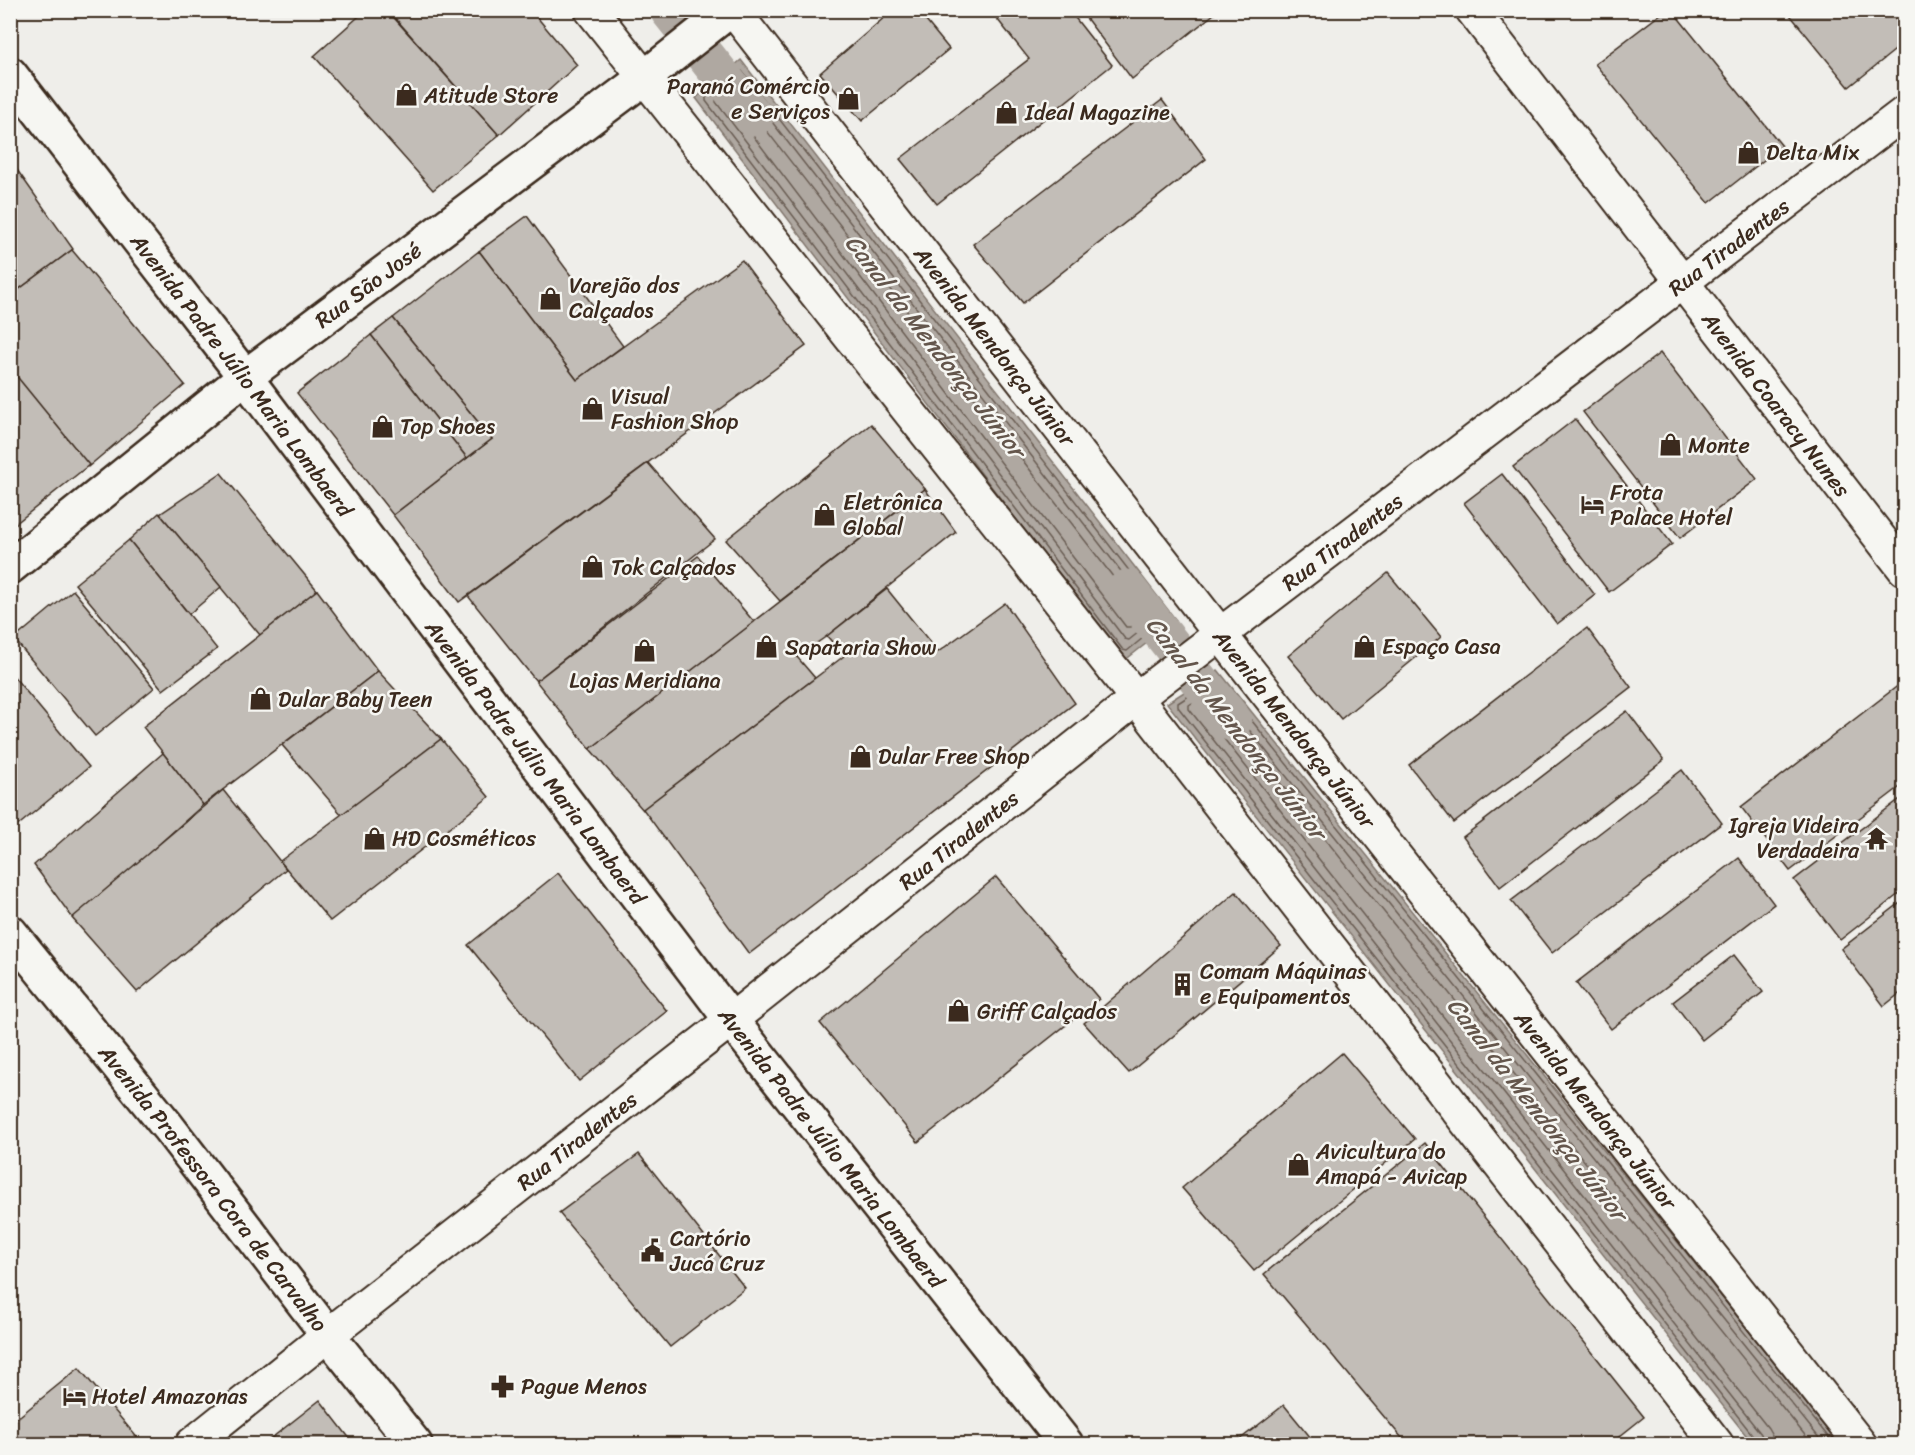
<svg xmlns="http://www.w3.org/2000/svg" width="1915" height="1455" font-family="Sriracha,sans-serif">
	<rect width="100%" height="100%" fill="#efeeea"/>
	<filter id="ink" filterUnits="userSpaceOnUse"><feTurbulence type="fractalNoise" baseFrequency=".0167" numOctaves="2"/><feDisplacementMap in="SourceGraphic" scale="12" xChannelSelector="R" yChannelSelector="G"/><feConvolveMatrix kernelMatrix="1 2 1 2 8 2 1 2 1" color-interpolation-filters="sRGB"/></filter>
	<g filter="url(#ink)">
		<g fill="#afa8a1" stroke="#81766d" stroke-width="1.5">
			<polygon points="741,60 1176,620 1124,661 696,98"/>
			<polygon points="1218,670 1818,1417 1842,1444 1753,1444 1167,703"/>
		</g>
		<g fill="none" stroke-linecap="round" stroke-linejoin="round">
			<g stroke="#695c52" stroke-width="1.5">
				<polygon points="738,70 742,71 1165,617 1165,620 1127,651 1123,650 706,101 706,97"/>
				<polygon points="737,81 741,82 1155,615 1155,619 1129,640 1125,639 716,102 716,98"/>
				<polygon points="736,94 739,95 1142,614 1142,617 1130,627 1126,627 729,104 729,100"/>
				<polyline points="1757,1444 1755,1438 1178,707 1178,703 1215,679 1219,680 1834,1444"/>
				<polyline points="1764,1444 1761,1434 1189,709 1189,705 1213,689 1217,690 1824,1444"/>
				<polyline points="1773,1444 1772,1435 1768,1428 1202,711 1202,707 1212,701 1215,702 1812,1444"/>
			</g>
			<g stroke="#afa8a1" stroke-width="39">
				<polyline points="669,10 754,117"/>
				<polyline points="1127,589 1232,722"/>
			</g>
		</g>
		<g fill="#c2bdb7" stroke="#3b2a1e" stroke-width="1.5">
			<polygon points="366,10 387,10 499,135 433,190 314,56"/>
			<polygon points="388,10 531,10 577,65 499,135"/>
			<polygon points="893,10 917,10 949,49 862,121 820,73"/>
			<polygon points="990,10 1069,10 1112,65 937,204 900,159 1029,59"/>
			<polygon points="1080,10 1219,10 1132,79"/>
			<polygon points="1666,10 1672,10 1782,146 1709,203 1595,64"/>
			<polygon points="1786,10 1889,10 1904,29 1904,43 1849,87"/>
			<polygon points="1162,100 1206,159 1023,303 973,244"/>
			<polygon points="10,160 73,249 10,296"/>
			<polygon points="527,216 623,346 577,380 479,251"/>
			<polygon points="72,250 185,385 88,467 10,369 10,296"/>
			<polygon points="479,251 577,380 742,260 806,346 459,602 393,515 492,439 393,318"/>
			<polygon points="393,318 492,439 467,458 371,335"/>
			<polygon points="371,335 467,458 393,515 297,393"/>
			<polygon points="1660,353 1757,479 1680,538 1583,412"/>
			<polygon points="10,368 89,465 10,528"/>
			<polygon points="1575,419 1672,544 1609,592 1513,467"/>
			<polygon points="871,424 925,489 780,601 726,540"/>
			<polygon points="648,463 715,539 536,681 468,596"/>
			<polygon points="221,473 317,590 260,635 160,514"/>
			<polygon points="1502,474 1595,595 1557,624 1464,503"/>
			<polygon points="925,489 956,532 827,636 797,657 815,678 643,810 590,749"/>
			<polygon points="159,513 221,587 189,614 129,540"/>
			<polygon points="129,540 217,649 163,690 75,584"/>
			<polygon points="698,556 754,622 590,749 536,681"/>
			<polygon points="1388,573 1441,637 1341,719 1288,656"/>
			<polygon points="887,589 938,652 1005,603 1075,703 749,954 643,809 844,656 827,636"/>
			<polygon points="73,590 154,688 95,736 14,639"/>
			<polygon points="317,590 378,671 203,805 143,727"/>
			<polygon points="1587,628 1631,687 1454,823 1409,765"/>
			<polygon points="378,671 441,739 342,815 282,745"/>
			<polygon points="10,672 89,767 10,832"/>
			<polygon points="1904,681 1904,784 1790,871 1741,807"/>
			<polygon points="1627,711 1664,760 1500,887 1463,837"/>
			<polygon points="441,739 489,797 330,921 280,861"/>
			<polygon points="163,753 203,805 74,920 34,865"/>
			<polygon points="1682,770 1722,823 1552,953 1511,901"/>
			<polygon points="223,790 286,869 137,992 72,918"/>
			<polygon points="1904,796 1904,890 1840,940 1794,880"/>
			<polygon points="1739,858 1774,904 1611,1029 1576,983"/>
			<polygon points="558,873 667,1011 579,1081 468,945"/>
			<polygon points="996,877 1099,999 918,1142 820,1023"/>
			<polygon points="1236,892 1281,946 1129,1073 1084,1023"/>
			<polygon points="1904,900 1904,990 1884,1006 1841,949"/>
			<polygon points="1734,955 1763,992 1702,1040 1673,1002"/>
			<polygon points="1342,1053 1415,1139 1254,1271 1182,1188"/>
			<polygon points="1425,1143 1644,1417 1610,1444 1407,1444 1264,1274"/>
			<polygon points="639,1154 745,1288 670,1347 559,1213"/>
			<polygon points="79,1368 140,1441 136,1444 10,1444 10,1424"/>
			<polygon points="320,1400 354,1444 264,1444"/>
			<polygon points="1284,1405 1316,1444 1234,1444"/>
		</g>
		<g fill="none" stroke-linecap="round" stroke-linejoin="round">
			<defs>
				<g id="minor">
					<polyline points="591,10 1136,698 1717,1444"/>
					<path id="s1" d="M733,10l487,624 640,810"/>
					<path id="s2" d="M1472,10l432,559"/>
					<path id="s3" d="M192,1444l136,-109 403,-315 420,-333 753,-574"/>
				</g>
				<g id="secondary">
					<path id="s4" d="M10,74l235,303 486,643 335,424"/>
					<path id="s5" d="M10,567l235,-190 399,-299 86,-68"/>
					<path id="s6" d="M10,932l158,195 160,208 87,109"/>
				</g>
			</defs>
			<use href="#minor" stroke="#3b2a1e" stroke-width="36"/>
			<use href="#secondary" stroke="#3b2a1e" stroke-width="38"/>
			<use href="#minor" stroke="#f6f6f2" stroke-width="32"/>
			<use href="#secondary" stroke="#f6f6f2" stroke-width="33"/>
		</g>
	</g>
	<defs>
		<symbol id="shop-bare" viewBox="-9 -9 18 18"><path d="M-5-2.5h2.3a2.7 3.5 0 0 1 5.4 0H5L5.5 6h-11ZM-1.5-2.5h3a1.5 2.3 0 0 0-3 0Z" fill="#3b2a1e" stroke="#f6f6f2" stroke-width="2.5" paint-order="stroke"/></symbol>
		<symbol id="hotel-bare" viewBox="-9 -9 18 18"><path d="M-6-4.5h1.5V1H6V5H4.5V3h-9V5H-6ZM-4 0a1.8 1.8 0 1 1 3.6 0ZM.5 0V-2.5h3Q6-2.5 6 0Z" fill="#3b2a1e" stroke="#f6f6f2" stroke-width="2.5" paint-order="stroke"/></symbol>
		<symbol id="temple-bare" viewBox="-9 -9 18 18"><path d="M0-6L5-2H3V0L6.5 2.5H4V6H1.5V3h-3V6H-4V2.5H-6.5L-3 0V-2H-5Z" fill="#3b2a1e" stroke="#f6f6f2" stroke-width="2.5" paint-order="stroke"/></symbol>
		<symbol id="building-bare" viewBox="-9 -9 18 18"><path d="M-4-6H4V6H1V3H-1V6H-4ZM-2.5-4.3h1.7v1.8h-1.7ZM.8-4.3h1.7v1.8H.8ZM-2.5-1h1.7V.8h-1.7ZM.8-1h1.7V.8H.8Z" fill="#3b2a1e" stroke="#f6f6f2" stroke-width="2.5" paint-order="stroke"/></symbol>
		<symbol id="civic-bare" viewBox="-9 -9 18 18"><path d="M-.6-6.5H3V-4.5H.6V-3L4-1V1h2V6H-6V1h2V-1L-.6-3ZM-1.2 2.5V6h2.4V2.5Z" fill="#3b2a1e" stroke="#f6f6f2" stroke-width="2.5" paint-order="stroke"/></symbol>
		<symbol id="pharmacy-bare" viewBox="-9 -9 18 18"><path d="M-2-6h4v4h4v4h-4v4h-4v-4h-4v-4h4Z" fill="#3b2a1e" stroke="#f6f6f2" stroke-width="2.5" paint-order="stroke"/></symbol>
	</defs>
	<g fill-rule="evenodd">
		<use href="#shop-bare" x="390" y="78" width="33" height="33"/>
		<use href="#shop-bare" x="832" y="82" width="33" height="33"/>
		<use href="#shop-bare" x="990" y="96" width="33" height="33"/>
		<use href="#shop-bare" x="1732" y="136" width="33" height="33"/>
		<use href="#shop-bare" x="534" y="282" width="33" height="33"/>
		<use href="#shop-bare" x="576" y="392" width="33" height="33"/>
		<use href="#shop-bare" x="366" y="410" width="33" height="33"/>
		<use href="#shop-bare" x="1654" y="428" width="33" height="33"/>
		<use href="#hotel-bare" x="1576" y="488" width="33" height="33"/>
		<use href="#shop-bare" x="808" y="498" width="33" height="33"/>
		<use href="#shop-bare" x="576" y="550" width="33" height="33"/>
		<use href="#shop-bare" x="1348" y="630" width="33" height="33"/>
		<use href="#shop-bare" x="750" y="630" width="33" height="33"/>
		<use href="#shop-bare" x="628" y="634" width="33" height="33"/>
		<use href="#shop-bare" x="244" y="682" width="33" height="33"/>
		<use href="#shop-bare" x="844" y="740" width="33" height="33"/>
		<use href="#shop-bare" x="358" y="822" width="33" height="33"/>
		<use href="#temple-bare" x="1860" y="822" width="33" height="33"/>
		<use href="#building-bare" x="1166" y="968" width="33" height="33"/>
		<use href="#shop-bare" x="942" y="994" width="33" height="33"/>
		<use href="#shop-bare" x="1282" y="1148" width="33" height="33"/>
		<use href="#civic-bare" x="636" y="1234" width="33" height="33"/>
		<use href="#pharmacy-bare" x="486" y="1370" width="33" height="33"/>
		<use href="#hotel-bare" x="58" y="1380" width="33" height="33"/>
	</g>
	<g text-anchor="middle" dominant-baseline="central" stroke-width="5" stroke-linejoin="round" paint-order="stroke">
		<g font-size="22" fill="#3b2a1e" stroke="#f6f6f2" text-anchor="start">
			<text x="830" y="86" text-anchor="end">Paraná Comércio<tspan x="830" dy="25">e Serviços</tspan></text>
			<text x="424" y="95">Atitude Store</text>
			<text x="1025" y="112">Ideal Magazine</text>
			<text x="1766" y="152">Delta Mix</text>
			<text x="569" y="285">Varejão dos<tspan x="569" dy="25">Calçados</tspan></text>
			<text x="611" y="396">Visual<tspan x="611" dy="25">Fashion Shop</tspan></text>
			<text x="400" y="426">Top Shoes</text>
			<text x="1688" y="445">Monte</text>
			<text x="1610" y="492">Frota<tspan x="1610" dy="25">Palace Hotel</tspan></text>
			<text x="843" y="502">Eletrônica<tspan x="843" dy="25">Global</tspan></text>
			<text x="611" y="567">Tok Calçados</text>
			<text x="1382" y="646">Espaço Casa</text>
			<text x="785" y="647">Sapataria Show</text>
			<text x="645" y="680" text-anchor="middle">Lojas Meridiana</text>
			<text x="278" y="699">Dular Baby Teen</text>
			<text x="878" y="756">Dular Free Shop</text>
			<text x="1859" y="825" text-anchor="end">Igreja Videira<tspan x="1859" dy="25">Verdadeira</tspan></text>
			<text x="392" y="838">HD Cosméticos</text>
			<text x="1200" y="971">Comam Máquinas<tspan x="1200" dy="25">e Equipamentos</tspan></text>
			<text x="977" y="1011">Griff Calçados</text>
			<text x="1316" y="1151">Avicultura do<tspan x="1316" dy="25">Amapá - Avicap</tspan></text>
			<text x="670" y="1238">Cartório<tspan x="670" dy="25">Jucá Cruz</tspan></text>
			<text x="521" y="1386">Pague Menos</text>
			<text x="92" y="1396">Hotel Amazonas</text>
		</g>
		<g font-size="22" fill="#3b2a1e" stroke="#f6f6f2">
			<text stroke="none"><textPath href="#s3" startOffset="1948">Rua Tiradentes</textPath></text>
			<text stroke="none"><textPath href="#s5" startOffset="456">Rua São José</textPath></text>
			<text stroke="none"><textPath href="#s1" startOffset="426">Avenida Mendonça Júnior</textPath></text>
			<text stroke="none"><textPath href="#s4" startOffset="380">Avenida Padre Júlio Maria Lombaerd</textPath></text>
			<text stroke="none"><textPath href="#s2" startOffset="498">Avenida Coaracy Nunes</textPath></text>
			<text stroke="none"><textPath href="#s3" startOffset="1462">Rua Tiradentes</textPath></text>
			<text stroke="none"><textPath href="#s1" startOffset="912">Avenida Mendonça Júnior</textPath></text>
			<text stroke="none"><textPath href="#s4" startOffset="866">Avenida Padre Júlio Maria Lombaerd</textPath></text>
			<text stroke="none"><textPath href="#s3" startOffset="976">Rua Tiradentes</textPath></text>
			<text stroke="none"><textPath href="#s1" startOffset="1398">Avenida Mendonça Júnior</textPath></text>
			<text stroke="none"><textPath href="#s3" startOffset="490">Rua Tiradentes</textPath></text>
			<text stroke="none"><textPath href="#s4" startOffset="1352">Avenida Padre Júlio Maria Lombaerd</textPath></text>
			<text stroke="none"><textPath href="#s6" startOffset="327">Avenida Professora Cora de Carvalho</textPath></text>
		</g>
		<g font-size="24" font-style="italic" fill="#64564c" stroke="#f6f6f2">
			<text transform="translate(935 346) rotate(52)">Canal da Mendonça Júnior</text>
			<text transform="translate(1236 728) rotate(52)">Canal da Mendonça Júnior</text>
			<text transform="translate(1537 1109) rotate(52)">Canal da Mendonça Júnior</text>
		</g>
	</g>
	<rect width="1915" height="1455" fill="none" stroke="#f6f6f2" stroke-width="36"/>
	<rect x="18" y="18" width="1879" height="1419" fill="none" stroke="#3b2a1e" stroke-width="2" filter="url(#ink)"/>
</svg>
